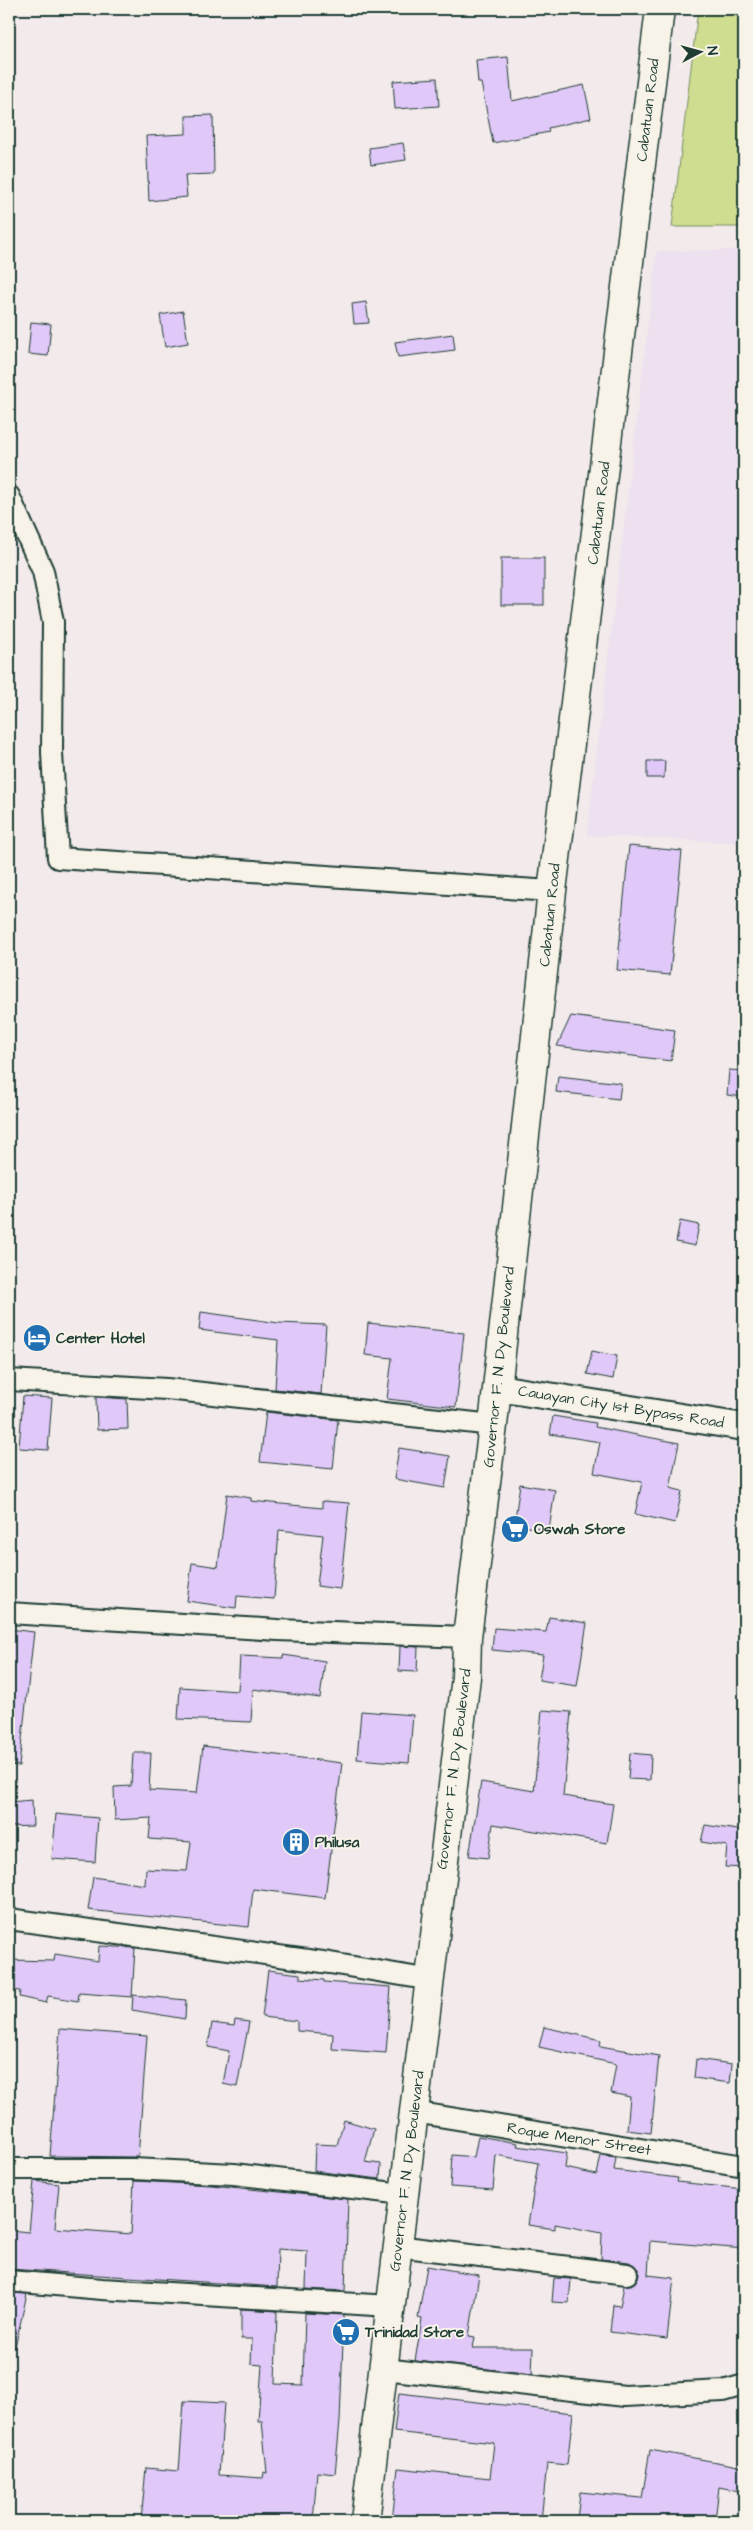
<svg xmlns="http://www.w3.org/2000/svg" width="753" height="2530" font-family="'Architects Daughter',sans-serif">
	<rect width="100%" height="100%" fill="#f2eaeb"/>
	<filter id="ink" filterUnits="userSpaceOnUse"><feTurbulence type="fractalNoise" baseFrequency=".02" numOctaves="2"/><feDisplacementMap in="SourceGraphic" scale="10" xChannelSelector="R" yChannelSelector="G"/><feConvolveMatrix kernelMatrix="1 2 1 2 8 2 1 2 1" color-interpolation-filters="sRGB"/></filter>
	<g filter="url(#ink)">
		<polygon fill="#ede0ef" points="744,250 744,843 587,835 657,251"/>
		<polygon fill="#cfdd91" stroke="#778d62" points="698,9 744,9 744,227 672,227"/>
		<g fill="#e0c8f8" stroke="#1f3d34">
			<polygon points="508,57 512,101 584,85 591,118 548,128 549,132 493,143 481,83 478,83 476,60"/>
			<polygon points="437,78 439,106 395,109 393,81"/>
			<polygon points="213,115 214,174 185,175 187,197 149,201 146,136 186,134 186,116"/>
			<polygon points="403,143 406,160 371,165 369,148"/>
			<polygon points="366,302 369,323 354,324 352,304"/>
			<polygon points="183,311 188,343 165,347 160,315"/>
			<polygon points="31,322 51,324 48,356 28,354"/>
			<polygon points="453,334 455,350 398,357 395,342"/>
			<rect x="501" y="558" width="43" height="47"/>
			<polygon points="647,761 665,761 664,778 647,778"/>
			<polygon points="629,846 682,851 670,975 617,970"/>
			<polygon points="571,1016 675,1030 671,1061 557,1046"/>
			<polygon points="729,1070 744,1071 744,1097 727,1095"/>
			<polygon points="558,1076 621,1083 619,1099 556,1092"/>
			<polygon points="680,1221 699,1225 695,1246 676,1242"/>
			<polygon points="201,1312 279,1323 326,1325 321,1394 275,1389 278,1340 199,1330"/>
			<polygon points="368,1323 464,1333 456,1407 387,1399 392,1358 365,1355"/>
			<polygon points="592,1351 617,1356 613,1379 587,1374"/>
			<polygon points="23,1396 52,1398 48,1450 19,1448"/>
			<polygon points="96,1397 127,1399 128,1429 97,1430"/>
			<polygon points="266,1412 338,1420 333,1469 260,1462"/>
			<polygon points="553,1416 596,1423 595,1427 679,1443 670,1488 682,1491 675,1523 635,1514 642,1482 594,1473 600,1442 550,1434"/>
			<polygon points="399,1448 450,1456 445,1488 394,1479"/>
			<polygon points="520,1484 555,1490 549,1530 514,1525"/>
			<polygon points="227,1494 251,1498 251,1501 322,1508 322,1501 349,1503 340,1589 317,1586 323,1535 279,1530 274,1599 237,1596 236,1608 187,1601 192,1563 218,1567"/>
			<polygon points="549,1617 587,1623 577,1686 539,1680 543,1655 492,1650 494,1628 546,1632"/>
			<polygon points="9,1629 34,1632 19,1766 9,1765"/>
			<polygon points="400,1646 418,1647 417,1672 399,1671"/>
			<polygon points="283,1655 325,1661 320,1698 253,1689 251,1722 178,1719 180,1687 238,1691 240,1656 283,1658"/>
			<polygon points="542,1710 571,1712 563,1796 613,1804 607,1843 493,1824 488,1858 469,1856 481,1782 534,1791"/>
			<polygon points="361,1711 413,1715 409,1763 357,1759"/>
			<polygon points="203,1746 342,1763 325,1898 253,1889 249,1927 88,1910 93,1877 145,1885 146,1869 187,1871 191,1842 149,1839 151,1818 115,1820 114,1787 131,1786 133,1753 151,1753 149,1790 197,1793"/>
			<polygon points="630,1753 651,1755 650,1780 628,1779"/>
			<polygon points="32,1800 33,1826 9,1827 9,1802"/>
			<polygon points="56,1814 98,1818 95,1862 52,1859"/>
			<polygon points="705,1825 744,1831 744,1868 725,1867 727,1846 701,1842"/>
			<polygon points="99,1946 135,1948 132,1997 79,1993 78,2001 48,1996 46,2003 19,1997 20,1991 9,1990 9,1960 54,1961 55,1954 98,1961"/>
			<polygon points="268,1970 300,1974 300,1978 324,1980 324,1982 391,1987 386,2053 332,2049 333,2034 297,2031 297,2021 262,2017"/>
			<polygon points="133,1995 186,2000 185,2019 132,2010"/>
			<polygon points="235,2020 249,2022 237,2087 223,2084 229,2051 208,2047 212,2023 234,2026"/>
			<polygon points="544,2027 601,2040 600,2046 659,2056 651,2133 627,2130 630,2097 611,2093 616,2064 539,2047"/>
			<polygon points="60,2029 147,2036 138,2157 50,2156"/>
			<polygon points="696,2059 732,2064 730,2083 694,2078"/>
			<polygon points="344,2120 374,2129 365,2162 381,2164 380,2179 314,2171 315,2144 337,2145"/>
			<polygon points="478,2136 518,2143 517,2146 567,2153 565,2168 597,2175 601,2155 616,2157 614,2170 678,2178 677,2182 744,2189 744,2249 650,2241 648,2275 674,2278 667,2339 610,2332 613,2305 620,2306 624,2286 636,2281 639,2275 638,2269 629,2262 601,2259 602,2233 555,2224 555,2229 528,2225 538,2163 496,2155 493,2190 450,2187 452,2155 474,2157"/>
			<polygon points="34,2181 59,2184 55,2228 131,2234 134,2181 211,2185 348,2199 345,2291 306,2289 307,2251 278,2249 277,2287 9,2269 9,2230 29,2232"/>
			<polygon points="427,2266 479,2275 469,2336 475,2337 473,2348 533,2348 532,2374 415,2361 422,2319 418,2318"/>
			<polygon points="554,2278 571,2279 569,2303 552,2302"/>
			<polygon points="9,2293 27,2294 15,2347 9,2347"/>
			<polygon points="241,2309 277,2311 275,2384 303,2385 305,2313 344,2315 340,2421 335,2474 317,2472 313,2521 141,2521 146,2468 179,2471 184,2401 224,2403 219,2475 263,2478 264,2472 267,2473 262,2421 258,2421 262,2365 251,2364 252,2339 241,2339"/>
			<polygon points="399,2393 573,2413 567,2465 547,2463 541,2521 473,2521 429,2517 428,2521 392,2521 398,2468 490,2478 494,2443 394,2432"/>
			<polygon points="650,2450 744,2467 744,2492 719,2487 715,2521 577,2521 580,2492 642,2498"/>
		</g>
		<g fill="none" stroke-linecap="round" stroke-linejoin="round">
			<defs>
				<g id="minor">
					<polyline points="9,496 43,571 53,622 52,753 58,858 552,891"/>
					<polyline points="9,1380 167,1389 493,1425"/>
					<polyline points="9,1613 278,1630 467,1637"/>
					<polyline points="9,1919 330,1963 431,1980"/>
					<polyline points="414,2112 744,2166"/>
					<polyline points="9,2169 133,2169 234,2174 403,2194"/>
					<polyline points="397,2246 627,2274"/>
					<polyline points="9,2281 102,2289 391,2306"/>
					<polyline points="384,2369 625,2396 723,2391 744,2385"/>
				</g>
				<polyline id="major" points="498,1388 744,1427"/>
				<polyline id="highway" points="365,2521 466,1677 467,1637 493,1425 552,891 660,9"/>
			</defs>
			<use href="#minor" stroke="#1f3d34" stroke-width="24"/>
			<use href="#major" stroke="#1f3d34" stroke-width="30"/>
			<use href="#highway" stroke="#1f3d34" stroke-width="31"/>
			<use href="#minor" stroke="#f7f3e8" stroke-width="20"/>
			<use href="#major" stroke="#f7f3e8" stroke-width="26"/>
			<use href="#highway" stroke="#f7f3e8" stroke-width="28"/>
		</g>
	</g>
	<defs>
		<symbol id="hotel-disc" viewBox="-11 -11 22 22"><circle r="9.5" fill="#1f6fb2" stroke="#f7f3e8"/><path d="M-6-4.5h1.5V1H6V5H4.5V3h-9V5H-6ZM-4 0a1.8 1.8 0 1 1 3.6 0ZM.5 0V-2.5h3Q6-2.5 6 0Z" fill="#fff"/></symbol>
		<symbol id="supermarket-disc" viewBox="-11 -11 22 22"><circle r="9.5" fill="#1f6fb2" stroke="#f7f3e8"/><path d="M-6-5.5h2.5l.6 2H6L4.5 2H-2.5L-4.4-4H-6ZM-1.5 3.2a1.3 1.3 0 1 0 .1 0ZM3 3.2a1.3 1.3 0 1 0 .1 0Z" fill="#fff"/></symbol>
		<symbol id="building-disc" viewBox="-11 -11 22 22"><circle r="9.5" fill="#1f6fb2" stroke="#f7f3e8"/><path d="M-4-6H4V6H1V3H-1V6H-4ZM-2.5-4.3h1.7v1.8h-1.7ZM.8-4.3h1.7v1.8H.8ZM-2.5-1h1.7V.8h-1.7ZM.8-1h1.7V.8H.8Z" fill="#fff"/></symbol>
	</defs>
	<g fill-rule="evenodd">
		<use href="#hotel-disc" x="21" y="1322" width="32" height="32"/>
		<use href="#supermarket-disc" x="499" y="1513" width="32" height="32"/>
		<use href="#building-disc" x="280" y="1826" width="32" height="32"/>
		<use href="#supermarket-disc" x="330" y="2316" width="32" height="32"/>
	</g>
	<g text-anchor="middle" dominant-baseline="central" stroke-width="4" stroke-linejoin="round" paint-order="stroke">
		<g font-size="15" fill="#1f3d34" stroke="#f7f3e8">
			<text transform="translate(648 110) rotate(-83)">Cabatuan Road</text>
			<text transform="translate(599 513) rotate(-83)">Cabatuan Road</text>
			<text transform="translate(550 915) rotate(-84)">Cabatuan Road</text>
			<text transform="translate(499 1367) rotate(-84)">Governor F. N. Dy Boulevard</text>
			<text transform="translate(621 1407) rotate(9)">Cauayan City 1st Bypass Road</text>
			<text transform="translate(454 1769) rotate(-83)">Governor F. N. Dy Boulevard</text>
			<text transform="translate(579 2139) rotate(9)">Roque Menor Street</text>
			<text transform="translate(407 2171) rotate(-83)">Governor F. N. Dy Boulevard</text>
		</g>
		<g font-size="15" font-weight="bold" fill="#1f3d34" stroke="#f7f3e8" text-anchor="start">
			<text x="56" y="1338">Center Hotel</text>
			<text x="534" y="1529">Oswah Store</text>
			<text x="315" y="1842">Philusa</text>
			<text x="365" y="2332">Trinidad Store</text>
		</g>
	</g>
	<rect width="753" height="2530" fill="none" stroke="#f7f3e8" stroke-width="30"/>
	<rect x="15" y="15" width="723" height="2500" fill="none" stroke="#1f3d34" stroke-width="2" filter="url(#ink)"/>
	<g transform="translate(700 52) rotate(84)" stroke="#f7f3e8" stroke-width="4" paint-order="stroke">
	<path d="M0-4L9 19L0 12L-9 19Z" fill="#1f3d34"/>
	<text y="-8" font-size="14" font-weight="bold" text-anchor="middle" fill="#1f3d34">N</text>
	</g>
</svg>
